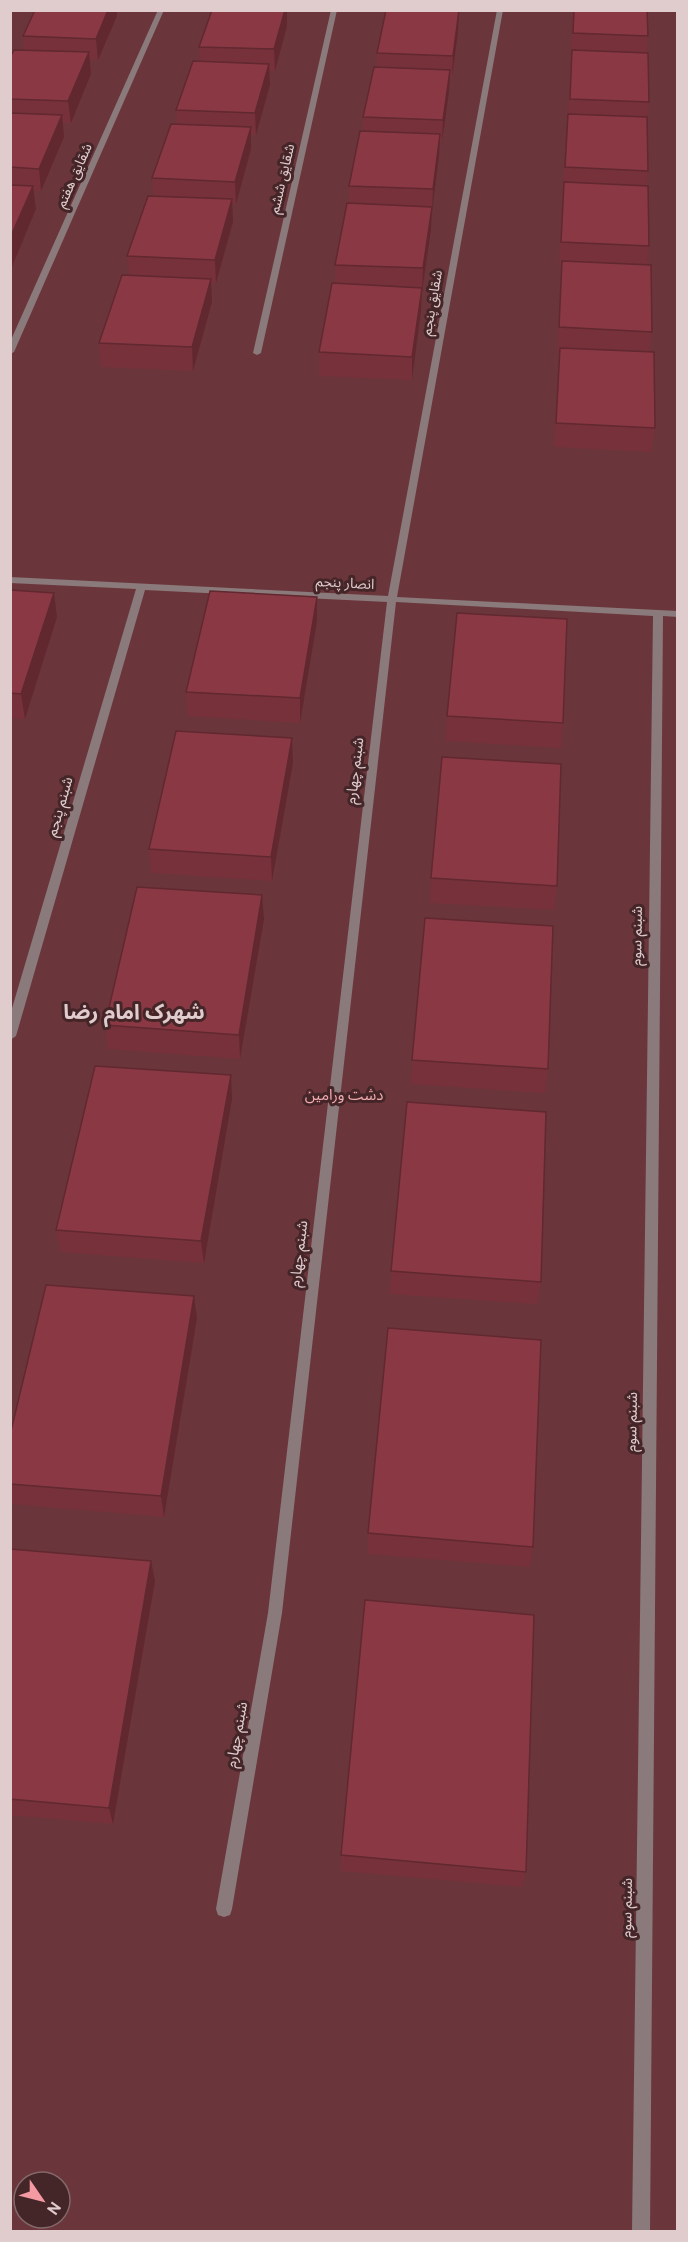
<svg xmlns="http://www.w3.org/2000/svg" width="688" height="2242" font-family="Overpass,'Noto Sans Arabic',sans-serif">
	<rect width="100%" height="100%" fill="#442528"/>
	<path fill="#6a363b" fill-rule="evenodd" d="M11,11h666v2220l-666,1zM24,2182h36v36h-36z"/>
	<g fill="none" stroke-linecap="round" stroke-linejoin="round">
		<g fill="#8b7a7b" fill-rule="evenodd">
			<polygon points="158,10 164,10 14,352 10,354 10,342"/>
			<polygon points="331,10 337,10 261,353 257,355 253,353"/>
			<polygon points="497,10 503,10 397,597 678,611 678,617 663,616 650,2232 632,2232 653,616 396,602 282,1613 232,1909 230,1915 224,1917 218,1915 216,1909 268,1613 387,602 145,590 16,1036 10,1040 10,1015 136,589 10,583 10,577 388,596"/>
		</g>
	</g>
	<g fill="#77313a">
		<polygon points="35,10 117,10 117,16 98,60 90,60 91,74 71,123 63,123 64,137 41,191 33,191 36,209 11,269 10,58 24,50 23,36"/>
		<polygon points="647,10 648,36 646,53 649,102 647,117 648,171 646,186 649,246 647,265 652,332 649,352 655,428 651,452 554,447 559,351 557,351 562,265 559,265 562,205 566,136 568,114 573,11"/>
		<polygon points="287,26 275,71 269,71 270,85 256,135 251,135 251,149 236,204 232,204 233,222 216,283 211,283 212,302 193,371 101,367 99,343 129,275 127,256 154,196 152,178 177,124 176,110 200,61 199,47"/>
		<polygon points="458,32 452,77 450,77 449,92 442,142 440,142 439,156 431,212 431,230 422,292 421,311 412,380 319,376 319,352 335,284 335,265 349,203 349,186 363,131 363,117 377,67 377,53"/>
		<polygon points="10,590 57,617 25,719 10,718"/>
		<polygon points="317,621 300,723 188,716 186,692"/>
		<polygon points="447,716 563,723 561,748 445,741"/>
		<polygon points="292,738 293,763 272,881 151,873 149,849"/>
		<polygon points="431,878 557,886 554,910 430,903"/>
		<polygon points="264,919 240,1059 108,1049 105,1025"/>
		<polygon points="412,1060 548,1069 545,1093 411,1084"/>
		<polygon points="231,1075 232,1099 204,1263 61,1252 56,1230"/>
		<polygon points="391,1271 541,1282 537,1304 390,1294"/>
		<polygon points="194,1296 197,1318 164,1517 10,1504 10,1435"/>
		<polygon points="368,1533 533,1547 530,1567 368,1554"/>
		<polygon points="10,1549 151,1561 155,1581 113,1824 10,1815"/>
		<polygon points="341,1855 526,1872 522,1887 341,1871"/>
	</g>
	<g fill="#612830">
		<polygon points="108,10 117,10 117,16 98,60 96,39"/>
		<polygon points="285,10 287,10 287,26 275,71 274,49"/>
		<polygon points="459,10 458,32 452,77 453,56"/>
		<polygon points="89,52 91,74 71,123 68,101"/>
		<polygon points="269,64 270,85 256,135 255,113"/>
		<polygon points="450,70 449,92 442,142 443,120"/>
		<polygon points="62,115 64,137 41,191 39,169"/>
		<polygon points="251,127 251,149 236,204 235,182"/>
		<polygon points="440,134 439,156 432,212 433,189"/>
		<polygon points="33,186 36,209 11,269 10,238"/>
		<polygon points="232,199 233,222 216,283 215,260"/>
		<polygon points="432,207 431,230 422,292 423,268"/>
		<polygon points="211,279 212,302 193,371 192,347"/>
		<polygon points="422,288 421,311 412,380 412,357"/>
		<polygon points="54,593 57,617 25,719 21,694"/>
		<polygon points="317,597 317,621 300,723 300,698"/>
		<polygon points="292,738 293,763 272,881 271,857"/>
		<polygon points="10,748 12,758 10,764"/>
		<polygon points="262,895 264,919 240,1059 239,1035"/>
		<polygon points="231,1075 232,1099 204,1263 201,1241"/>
		<polygon points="194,1296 197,1318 164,1517 161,1496"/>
		<polygon points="151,1561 155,1581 113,1824 109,1808"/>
	</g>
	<g fill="#8a3944" stroke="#612830" stroke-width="1.5">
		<polygon points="35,10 108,10 96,39 23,36"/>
		<polygon points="212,10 285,10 274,49 199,47"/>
		<polygon points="386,10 459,10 453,56 377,53"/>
		<polygon points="574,10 647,10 648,36 573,33"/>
		<polygon points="14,50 89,52 68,101 10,99 10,58"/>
		<polygon points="572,50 648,53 649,102 570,99"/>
		<polygon points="193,61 269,64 255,113 176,110"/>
		<polygon points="374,67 450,70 443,120 363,117"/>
		<polygon points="10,113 62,115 39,169 10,167"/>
		<polygon points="568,114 647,117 648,171 565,167"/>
		<polygon points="171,124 251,127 235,182 152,178"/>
		<polygon points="360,131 440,134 433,189 349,186"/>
		<polygon points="564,182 648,186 649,246 561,242"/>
		<polygon points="10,185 33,186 10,238"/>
		<polygon points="148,196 232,199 215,260 127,256"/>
		<polygon points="347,203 432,207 423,268 335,265"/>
		<polygon points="562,261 651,265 652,332 559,327"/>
		<polygon points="122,275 211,279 192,347 99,343"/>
		<polygon points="332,283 422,288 412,357 319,352"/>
		<polygon points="560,348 654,352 655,428 556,423"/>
		<polygon points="10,590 54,593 21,694 10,693"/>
		<polygon points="210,591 317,597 300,698 186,692"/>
		<polygon points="457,613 567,619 563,723 447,716"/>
		<polygon points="176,731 292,738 271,857 149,849"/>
		<polygon points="442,757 561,764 557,886 431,878"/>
		<polygon points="137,887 262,895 239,1035 105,1025"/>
		<polygon points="425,918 553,926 548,1069 412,1060"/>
		<polygon points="95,1066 231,1075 201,1241 56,1230"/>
		<polygon points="407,1102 546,1112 541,1282 391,1271"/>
		<polygon points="46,1285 194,1296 161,1496 10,1484 10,1435"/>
		<polygon points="388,1328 541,1340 533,1547 368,1533"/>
		<polygon points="10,1549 151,1561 109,1808 10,1799"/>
		<polygon points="365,1600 534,1615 526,1872 341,1855"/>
	</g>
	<g text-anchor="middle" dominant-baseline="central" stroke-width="6" stroke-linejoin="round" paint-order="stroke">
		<g font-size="14" fill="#e1cccd" stroke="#442528">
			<text transform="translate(75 176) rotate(-66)">شقایق هفتم</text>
			<text transform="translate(283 179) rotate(-77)">شقایق ششم</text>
			<text transform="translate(433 303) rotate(-80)">شقایق پنجم</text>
			<text transform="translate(345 584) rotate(3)">انصار پنجم</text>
		</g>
		<g font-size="15" fill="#e1cccd" stroke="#442528">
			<text transform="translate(356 771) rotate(-83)">شبنم چهارم</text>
			<text transform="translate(61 807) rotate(-74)">شبنم پنجم</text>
			<text transform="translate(638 936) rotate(-89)">شبنم سوم</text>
			<text transform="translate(300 1254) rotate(-83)">شبنم چهارم</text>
			<text transform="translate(633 1422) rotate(-89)">شبنم سوم</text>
			<text transform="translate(238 1735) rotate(-80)">شبنم چهارم</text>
			<text transform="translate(628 1908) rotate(-89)">شبنم سوم</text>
		</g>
		<g font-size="15" fill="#f2abb0" stroke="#442528">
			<text x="344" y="1096">دشت ورامین</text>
		</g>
		<g font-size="21" font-weight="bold" fill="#e1cccd" stroke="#442528">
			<text x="134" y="1013">شهرک امام رضا</text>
		</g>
	</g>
	<rect width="688" height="2242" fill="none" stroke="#e1cccd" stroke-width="24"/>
	<g transform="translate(42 2200) rotate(125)"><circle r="28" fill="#442528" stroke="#83686a" stroke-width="1.5"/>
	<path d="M0-4.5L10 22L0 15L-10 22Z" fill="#f49aa2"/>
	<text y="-9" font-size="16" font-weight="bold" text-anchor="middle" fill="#e1cccd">N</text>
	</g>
</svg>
